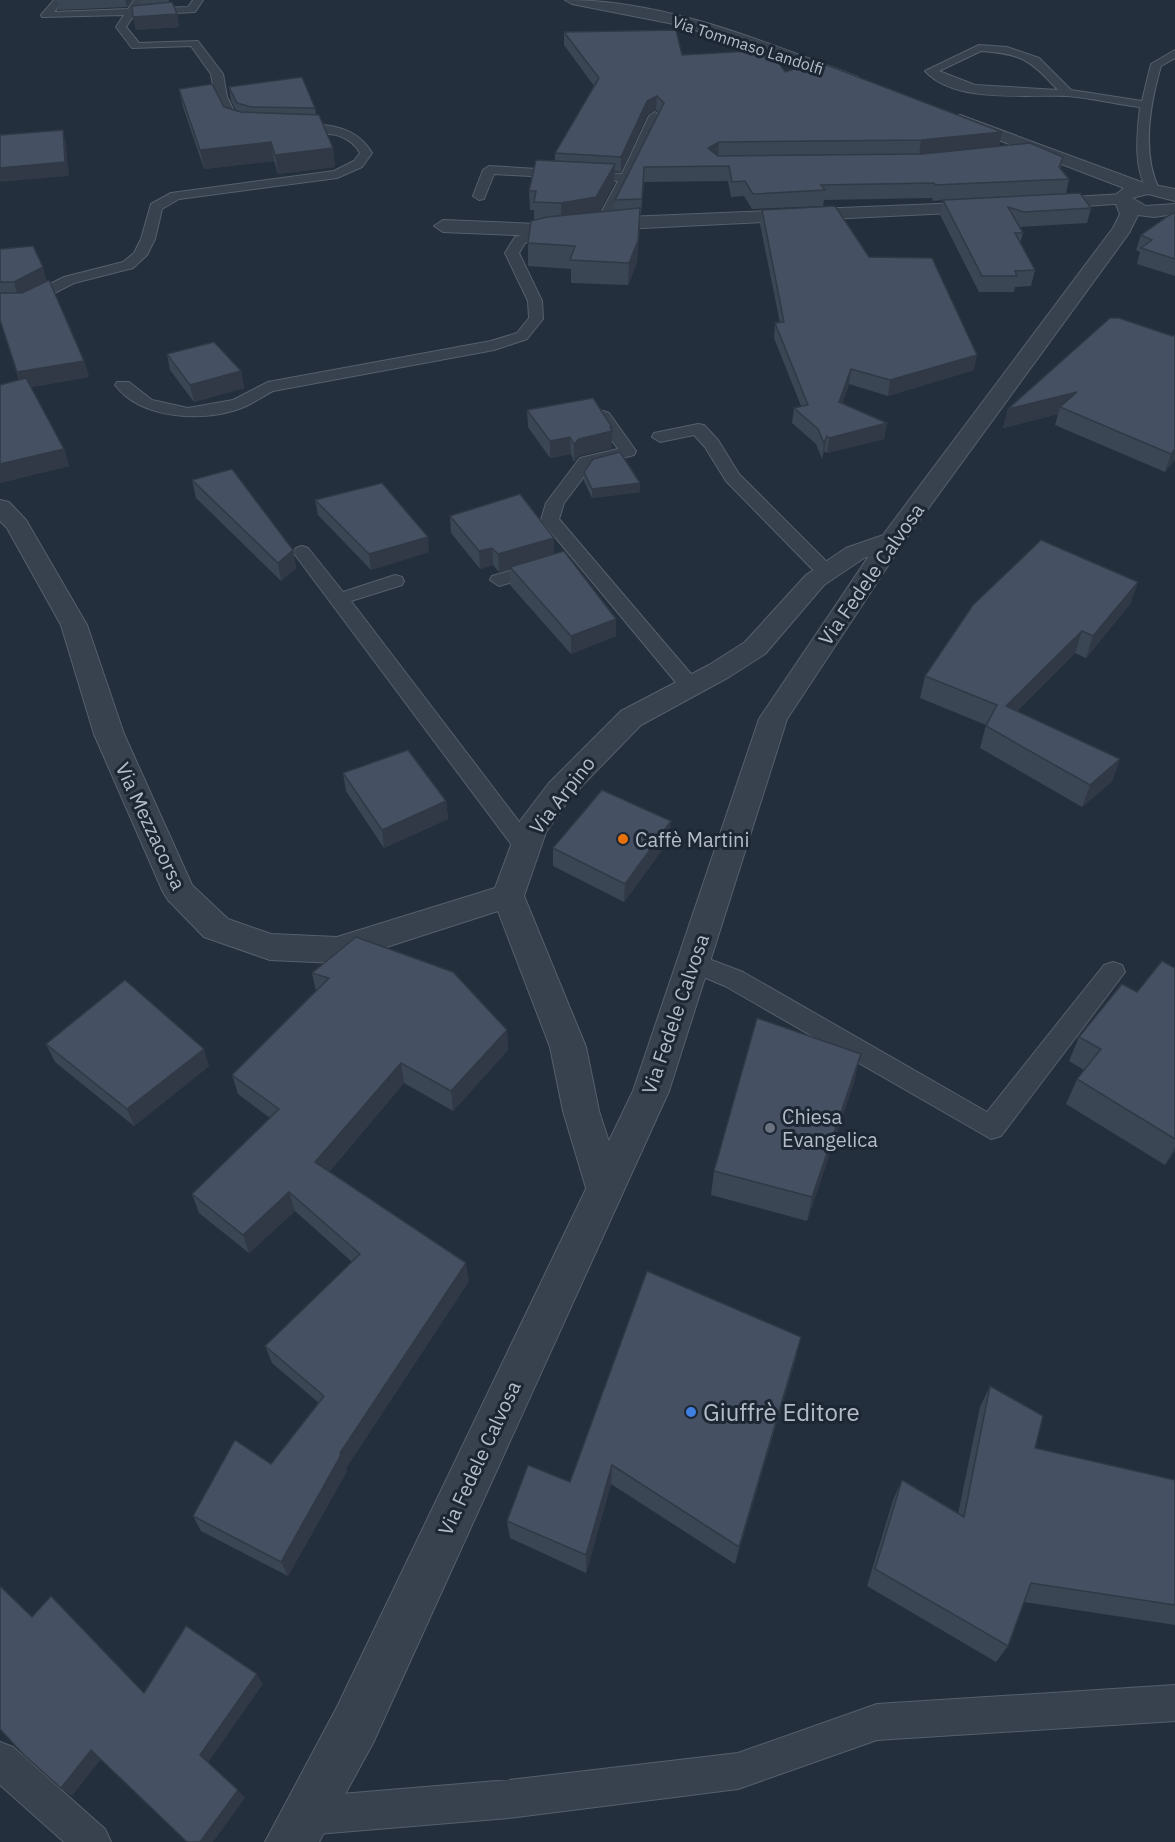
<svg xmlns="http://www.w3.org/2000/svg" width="1175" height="1842" font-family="'IBM Plex Sans',sans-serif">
	<rect width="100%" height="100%" fill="#242f3e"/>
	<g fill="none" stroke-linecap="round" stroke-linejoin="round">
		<defs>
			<g id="service">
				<polygon points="54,0 64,0 54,12 128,9 134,0 144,0 138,9 188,7 193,0 203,0 195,12 134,15 126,27 139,43 198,41 223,74 227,97 238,119 256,126 250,130 229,124 215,97 211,74 191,46 132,48 116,27 124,15 42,17 41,15"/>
				<path d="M979,45l28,2 32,11 32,32 71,11 9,-37 24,-14v8l-14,8c-11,38 -20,86 -2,123l-1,3h-10c-15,-25 -11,-57 -8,-85 -24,-3 -48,-9 -73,-11 -40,-2 -112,8 -142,-25zM981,51c43,3 48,9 77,39l-83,-5 -36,-14z"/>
				<polygon points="655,112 661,116 607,227 597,227 595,224 618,181 494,174 484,199 479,200 473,196 483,170 489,166 622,174 649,116"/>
				<path d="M294,124c31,0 61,0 78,29l-10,14 -25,11 -158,21 -17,10 -7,30 -8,16 -14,13 -59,15 -47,24 -27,1v-8h19l45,-23 59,-15 11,-9 7,-14 10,-35 20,-11 163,-22 20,-10 6,-8c-16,-27 -45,-17 -70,-22v-6z"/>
				<path d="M551,227l5,1v6l-31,9 -6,10 23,48 1,18 -16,20 -33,11 -221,41c-10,5 -19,12 -29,16 -38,16 -103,13 -129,-22l2,-3h12l23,18 36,8 45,-8 35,-18 223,-41 26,-8 12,-15 -1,-17 -23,-48 10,-16z"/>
				<polygon points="603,411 609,413 636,451 634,455 592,466 564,503 559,519 697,681 700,686 697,691 683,691 541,520 546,503 580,458 618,449 595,416"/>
				<polygon points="698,424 704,425 718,440 739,474 833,568 835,572 833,576 819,576 726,481 705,447 694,435 660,442 652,437 654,433"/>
				<polygon points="302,546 308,548 343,592 395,575 402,577 404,581 402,585 351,601 533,840 536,846 533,852 525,854 517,852 296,556 293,552 296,548"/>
				<polygon points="540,562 549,568 547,572 499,586 490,580 492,576"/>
				<polygon points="693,953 743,972 987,1112 1104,965 1113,962 1122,965 1125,972 1001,1136 991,1139 725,986 684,969 681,962 684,955"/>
				<polygon points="1175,1685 1175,1721 877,1740 738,1789 509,1818 305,1835 292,1829 286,1816 292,1803 305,1797 509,1780 738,1753 877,1704"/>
				<polygon points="0,1742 13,1747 105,1829 111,1842 64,1842 0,1785"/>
			</g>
			<g id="minor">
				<polygon points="1123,194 1129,195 1132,199 1129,203 1040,209 1031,204 1040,199"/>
				<polygon points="986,202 992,203 995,207 992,211 602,230 561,237 443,232 434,226 443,220 561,225 602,218"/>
				<polygon points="0,500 9,502 26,520 87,625 124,734 192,885 228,919 271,934 337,937 495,888 520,821 549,783 621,711 709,665 745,642 806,575 846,548 892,532 901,535 905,540 901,545 864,558 824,585 765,654 729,677 641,725 571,797 546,832 524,896 586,1047 599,1111 624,1188 619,1200 605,1205 591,1200 586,1188 563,1111 550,1047 498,911 337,963 270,960 204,937 168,900 163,892 94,734 61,625 7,528 0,521"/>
			</g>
			<g id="tertiary">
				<path d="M565,0c101,0 200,42 293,77l3,3 -3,3h-10l-97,-36 -77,-23 -102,-20z"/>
				<polygon points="960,115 1144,183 1175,189 1175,201 1148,194 1132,198 1146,206 1175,204 1175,214 1154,217 1138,215 1129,233 903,543 787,719 669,1091 373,1743 319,1842 265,1842 337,1707 633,1091 759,719 883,535 1113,228 1120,214 1113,197 1124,188 954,123 952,120 954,117"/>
			</g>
		</defs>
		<use href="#service" stroke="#565f6c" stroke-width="2"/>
		<use href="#minor" stroke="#565f6c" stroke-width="2"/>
		<use href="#tertiary" stroke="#565f6c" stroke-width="2"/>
		<use href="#service" fill="#38414e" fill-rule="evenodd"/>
		<use href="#minor" fill="#38414e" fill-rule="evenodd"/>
		<use href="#tertiary" fill="#38414e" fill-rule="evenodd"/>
	</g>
	<g fill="#3b4654" fill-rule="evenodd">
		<polygon points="57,0 132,0 127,7 59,10"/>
		<polygon points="141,0 169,0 169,3 177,14 179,27 136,30 133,17 142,5"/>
		<path d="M564,32l118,23 103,17 217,60 -3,14 64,11 -2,11 8,11 -3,15 25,14 -4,15 -68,4 4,6 -3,11 15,26 -4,16 -16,1 -1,5h-35l-39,-77 3,-15 -10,1 -1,-3 -108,2 -1,6 -71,3 -8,-13 -13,1 -3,-16 -84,1 -3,32h-1l-3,49 -9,22 -57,-2v-14l-43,-3v-23l6,-23v-10h-4l-1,-19 26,-30v-8l39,-67 -30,-41zM656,110l3,3 -44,87v11l-16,1 15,-29 1,-12 6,1 26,-57z"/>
		<polygon points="229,87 315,108 316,115 333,148 335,167 278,174 274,161 204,169 183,107 179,89 224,107 236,110 231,101"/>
		<polygon points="762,210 869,257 974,370 888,396 849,384 842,404 887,423 884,439 827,453 824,451 822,459 816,444 792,423 794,408 801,406 774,338 775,323 780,323 760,224"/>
		<polygon points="1175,212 1175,276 1137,264 1140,252 1136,250 1141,235"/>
		<polygon points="0,249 47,281 84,361 89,377 31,387 64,449 69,466 0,483 19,380 0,321"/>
		<polygon points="1110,318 1175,460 1165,472 1055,425 1058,414 1003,428 1008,409"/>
		<polygon points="167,354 241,371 244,388 194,402 170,370"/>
		<polygon points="527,410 612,427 612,448 579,456 574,462 571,454 550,458 528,427"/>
		<polygon points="584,472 640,483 640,492 592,498 584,481"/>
		<polygon points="192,480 293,550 296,568 281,581 196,498"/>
		<polygon points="315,500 429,552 371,570 318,515"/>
		<polygon points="450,516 554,538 554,554 616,636 571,654 510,585 510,569 499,572 493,565 480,569 451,533"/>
		<polygon points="1138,582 1130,604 1086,658 1075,653 1017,711 1120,759 1112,781 1082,807 980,748 986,725 920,698 925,676"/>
		<polygon points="343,773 446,801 448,819 384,848 346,791"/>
		<polygon points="670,839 624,902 553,866 553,848"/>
		<polygon points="1175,968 1175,1151 1165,1165 1066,1104 1077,1079 1084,1070 1069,1061 1079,1037 1137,992"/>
		<polygon points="312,973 507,1030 508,1050 453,1111 404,1083 329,1172 469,1281 346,1468 347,1471 288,1576 201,1531 193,1516 271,1464 319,1403 272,1363 265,1346 352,1262 295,1211 249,1253 199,1213 192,1194 270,1118 238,1094 232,1075 316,991"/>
		<polygon points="46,1044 209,1066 134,1126 55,1062"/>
		<polygon points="855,1079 807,1221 711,1195 714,1171"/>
		<polygon points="801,1337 796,1358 735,1564 611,1484 586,1573 510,1538 507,1521 570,1482"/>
		<polygon points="990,1386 1035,1448 1175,1480 1175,1625 1024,1602 1008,1646 996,1662 867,1586 893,1500 902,1480 958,1514 980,1407"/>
	</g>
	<g fill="#303945">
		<polygon points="125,0 132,0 127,7"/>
		<polygon points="177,14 179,27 136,30 133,17"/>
		<polygon points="657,96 656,110 647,115 621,172 621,157 647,101"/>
		<polygon points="63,130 66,144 69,176 0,182 0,168"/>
		<polygon points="1002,132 999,146 919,155 921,140"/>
		<polygon points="271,142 274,161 204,169 200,150"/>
		<polygon points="719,142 718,157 708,148"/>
		<polygon points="333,148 335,167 278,174 275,155"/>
		<polygon points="615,164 614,183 596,217 561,223 561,203"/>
		<polygon points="644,167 644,182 641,214 642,199"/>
		<polygon points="640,208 640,230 637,263 628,285 629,263"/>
		<polygon points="43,267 47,283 18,298 14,282"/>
		<polygon points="977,355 974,370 888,396 890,380"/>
		<polygon points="84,361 89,377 22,389 17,372"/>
		<polygon points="851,369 849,384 837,418 839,402"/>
		<polygon points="241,371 244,388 194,402 190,385"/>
		<polygon points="1077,392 1060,407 1058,414 1003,428 1008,409"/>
		<polygon points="887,423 884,439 827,453 829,438"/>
		<polygon points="612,427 612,448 579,456 574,462 574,444 579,439"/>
		<polygon points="827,436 824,451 822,459 824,443"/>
		<polygon points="570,437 571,454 550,458 550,441"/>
		<polygon points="64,449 69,466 0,483 0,464"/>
		<polygon points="1175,449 1175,460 1165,472 1171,454"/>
		<polygon points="640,483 640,492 592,498 592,489"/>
		<polygon points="428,537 429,552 371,570 369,554"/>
		<polygon points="554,538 554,556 499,572 498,554"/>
		<polygon points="492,548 493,565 480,569 479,551"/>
		<polygon points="293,550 296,568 281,581 278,563"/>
		<polygon points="1138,582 1130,604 1086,658 1093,636"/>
		<polygon points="616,619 616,636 571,654 571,636"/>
		<polygon points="1082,631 1075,653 1000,728 1006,706"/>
		<polygon points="1120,759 1112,781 1082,807 1090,785"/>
		<polygon points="446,801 448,819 384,848 382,830"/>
		<polygon points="671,821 670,839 624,902 625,884"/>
		<polygon points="507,1030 508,1050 453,1111 451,1091"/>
		<polygon points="204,1049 209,1066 134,1126 127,1109"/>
		<polygon points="861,1054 855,1079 807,1221 812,1197"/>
		<polygon points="401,1063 404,1083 320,1182 315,1162"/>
		<polygon points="1175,1147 1175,1151 1165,1165"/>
		<polygon points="289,1192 295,1211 249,1253 243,1235"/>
		<polygon points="466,1263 469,1281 346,1468 347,1471 288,1576 281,1562 340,1453"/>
		<polygon points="801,1337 796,1358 735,1564 739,1547"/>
		<polygon points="612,1465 611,1484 586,1573 586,1555"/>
		<polygon points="257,1674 263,1684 207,1764 200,1755"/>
		<polygon points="91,1750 101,1759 72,1796 61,1788"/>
		<polygon points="238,1790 245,1798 213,1842 200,1842"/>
	</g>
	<g fill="#455162" stroke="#303945" stroke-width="1.5">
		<polygon points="172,2 177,14 133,17 132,6"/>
		<polygon points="676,30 682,55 770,50 785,72 819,62 1002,132 921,140 719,142 708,148 718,156 922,154 1030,143 1063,157 1059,167 1069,179 935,185 934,183 821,185 825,190 753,194 745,181 732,182 729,166 644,167 642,199 615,200 664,103 657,96 647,101 621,157 555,153 599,78 564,32"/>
		<polygon points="302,77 315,108 251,107 237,103 229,87"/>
		<polygon points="212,84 224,107 241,112 319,115 333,148 275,155 271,142 200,150 179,89"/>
		<polygon points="63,130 65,162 0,168 0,135"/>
		<polygon points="536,160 615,164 596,197 561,203 534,202 536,191 529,191"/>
		<polygon points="1080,193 1091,208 1024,212 1008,207 1023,233 1015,233 1035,270 1015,271 1017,276 982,276 943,200"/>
		<polygon points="835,206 869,257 932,258 977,355 890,380 851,369 839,402 887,423 829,438 827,436 824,443 818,429 794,408 808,405 775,323 784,322 762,210"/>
		<polygon points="640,208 638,241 629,263 570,260 575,246 528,243 531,221 547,217"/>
		<polygon points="1175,212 1175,259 1141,248 1152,240 1141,235 1168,216"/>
		<polygon points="33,246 43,267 14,282 0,282 0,249"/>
		<polygon points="49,280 84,361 17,372 0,320 0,293 22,293"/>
		<polygon points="1110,318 1119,318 1172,336 1175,335 1175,449 1171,454 1060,407 1077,392 1008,409"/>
		<polygon points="214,342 241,371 190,385 167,354"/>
		<polygon points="26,378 64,449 0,464 0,385"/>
		<polygon points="593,398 612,427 610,427 612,431 579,439 574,444 570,437 550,441 527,410"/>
		<polygon points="620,452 640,483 592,489 584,472 593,459"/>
		<polygon points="232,469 293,550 278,563 192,480"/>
		<polygon points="382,483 428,537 369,554 315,500"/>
		<polygon points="520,494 554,538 498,554 492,548 479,551 450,516"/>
		<polygon points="1041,540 1138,582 1093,636 1082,631 1006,706 1120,759 1090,785 986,726 997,705 925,676 973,605"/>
		<polygon points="564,551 616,619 571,636 510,567"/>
		<polygon points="408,750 446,801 382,830 343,773"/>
		<polygon points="602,790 671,821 625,884 553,848"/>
		<polygon points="356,937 453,972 507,1030 451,1091 401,1063 315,1162 466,1263 340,1453 341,1455 281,1562 193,1516 235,1440 271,1464 324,1396 265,1346 360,1254 289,1192 243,1235 192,1194 279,1109 232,1075 329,978 312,973"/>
		<polygon points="1162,961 1175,968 1175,1139 1077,1079 1101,1049 1079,1037 1122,984 1137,992"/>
		<polygon points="125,980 204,1049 127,1109 46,1044"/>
		<polygon points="757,1018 861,1054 812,1197 714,1171"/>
		<polygon points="647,1271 801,1337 739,1547 612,1465 586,1555 507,1521 528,1465 570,1482"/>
		<polygon points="990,1386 1043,1416 1035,1448 1175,1480 1175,1605 1031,1583 1008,1646 875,1569 902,1480 964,1517"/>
		<polygon points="0,1586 32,1617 51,1596 144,1693 186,1626 257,1674 200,1755 238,1790 200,1842 187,1842 91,1750 61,1788 24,1755 0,1729"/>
	</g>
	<circle fill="#e8710a" stroke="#1d2633" stroke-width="2" cx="623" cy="839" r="6"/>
	<circle fill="#6b7280" stroke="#1d2633" stroke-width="2" cx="770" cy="1128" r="6"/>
	<circle fill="#3f7fe0" stroke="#1d2633" stroke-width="2" cx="691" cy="1412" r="6"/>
	<g text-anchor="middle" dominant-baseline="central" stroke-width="6" stroke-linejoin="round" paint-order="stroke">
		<g font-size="16" fill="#b4bcc9" stroke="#1d2633">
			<text transform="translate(748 45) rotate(18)">Via Tommaso Landolfi</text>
		</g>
		<g font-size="20" fill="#b4bcc9" stroke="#1d2633">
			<text transform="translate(871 574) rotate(-55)">Via Fedele Calvosa</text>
			<text transform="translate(562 795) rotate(-52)">Via Arpino</text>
			<text transform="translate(151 826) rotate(65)">Via Mezzacorsa</text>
			<text transform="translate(675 1014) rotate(-71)">Via Fedele Calvosa</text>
			<text transform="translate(479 1458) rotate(-65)">Via Fedele Calvosa</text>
		</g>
		<g font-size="20" fill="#b4bcc9" stroke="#1d2633" text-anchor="start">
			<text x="635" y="839">Caffè Martini</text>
			<text x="782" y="1116">Chiesa<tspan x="782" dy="23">Evangelica</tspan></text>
		</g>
		<g font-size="24" fill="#b4bcc9" stroke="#1d2633" text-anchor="start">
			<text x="703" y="1412">Giuffrè Editore</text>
		</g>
	</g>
</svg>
